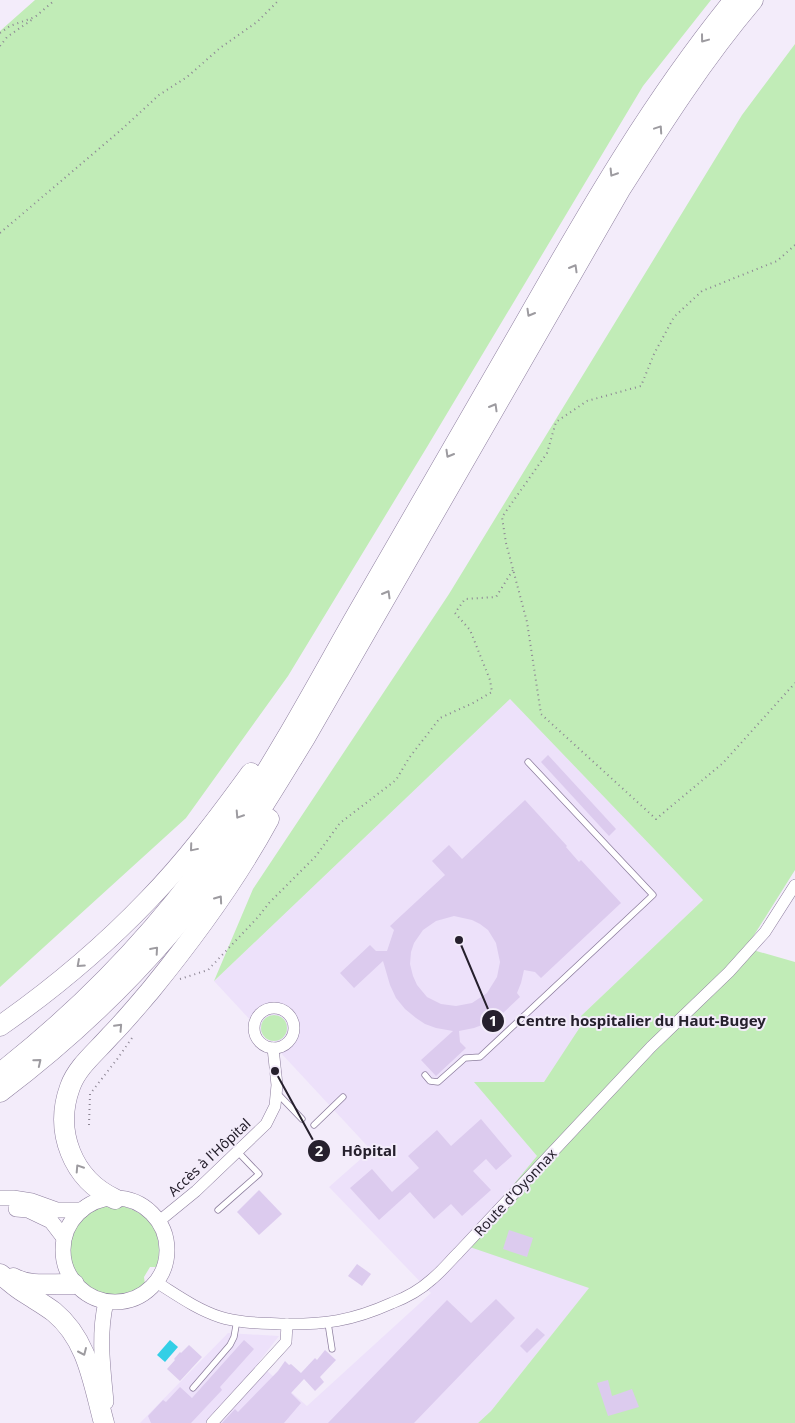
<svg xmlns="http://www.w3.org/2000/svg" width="795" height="1423" font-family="'Noto Sans',sans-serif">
	<rect width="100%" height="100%" fill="#f3ecfa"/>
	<polygon fill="#ede1fa" points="510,699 703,900 581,1016 585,1021 544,1082 475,1082 537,1156 590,1287 491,1411 478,1423 140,1423 228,1333 279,1336 258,1363 307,1406 431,1293 329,1187 371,1150 214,981"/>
	<g fill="#c1ecb7">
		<polygon points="35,0 711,0 643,86 427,447 288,676 186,818 0,987 0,31"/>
		<polygon points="795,44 795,870 746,948 795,962 795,1423 478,1423 491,1411 589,1288 464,1245 537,1156 474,1082 544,1082 584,1021 581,1016 703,900 510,699 214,981 253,889 449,594 742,115"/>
		<circle cx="274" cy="1028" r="13"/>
		<path d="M118,1205c34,8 46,28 39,62h-7l-6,10 1,8c-74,41 -103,-62 -42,-78 4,-1 10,-1 15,-2z"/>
	</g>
	<polygon fill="#33cfe6" points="170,1340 178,1347 165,1362 157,1355"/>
	<g fill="#dccbee" fill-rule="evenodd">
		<polygon points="548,755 616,829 609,836 541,762"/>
		<path d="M525,800l42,46 -1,1 13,15 2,-2 40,43 -80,75 -6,-6 -11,-2 -3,13 -4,10 3,4 -34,32 -4,-4 -8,3 -15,3 1,11 6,6 -30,28 -15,-16 32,-29 -17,-3 -11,-4 -9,-6 -11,-9 -9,-11 -6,-13 -7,-24 -29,27 -14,-15 30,-28 6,6h11l7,-21 -4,-4 55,-51 -13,-14 17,-16 13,14zM454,916l18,4 8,4 8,6 8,13 4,19 -3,15 -10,16 -15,10 -16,3 -15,-2 -14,-7 -10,-12 -4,-9 -3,-12 1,-12 3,-9 9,-13 13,-9z"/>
		<polygon points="481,1119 512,1156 496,1170 486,1159 473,1171 491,1190 462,1216 451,1204 434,1219 410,1192 379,1220 350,1188 372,1169 392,1192 419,1168 408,1156 437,1130 451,1146"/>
		<polygon points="259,1190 282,1214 259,1235 237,1212"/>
		<polygon points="509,1230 533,1238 527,1257 503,1249"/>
		<polygon points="357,1264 371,1274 362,1286 348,1276"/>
		<polygon points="496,1299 515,1318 414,1423 328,1423 447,1300 471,1323"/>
		<polygon points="537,1328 545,1335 527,1353 520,1346"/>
		<polygon points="244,1340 254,1349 220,1387 222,1390 191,1423 151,1423 148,1416 163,1400 166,1402 180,1387 192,1398"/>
		<polygon points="189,1345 202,1357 180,1381 167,1369 175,1360 174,1359 180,1352 181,1353"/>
		<polygon points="325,1350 336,1360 320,1377 324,1382 315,1391 304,1379 291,1393 301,1403 284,1423 222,1423 235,1409 238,1412 278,1371 285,1361 289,1365 291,1364 301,1373 315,1358 317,1360"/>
		<polygon points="608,1380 612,1396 632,1389 639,1407 608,1416 597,1383"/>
	</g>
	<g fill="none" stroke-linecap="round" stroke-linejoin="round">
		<defs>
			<g id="lane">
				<polyline points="425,1075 430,1081 438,1082 465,1058 480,1057 653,895 528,762"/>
				<polyline points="278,1094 302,1119"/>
				<polyline points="314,1125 343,1097"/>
				<polyline points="218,1210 259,1174 237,1151"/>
				<polyline points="328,1323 332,1349"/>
				<polyline points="193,1388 230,1345 234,1337 237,1320"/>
			</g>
			<g id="street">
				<circle cx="274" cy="1028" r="20"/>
				<polyline points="158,1222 196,1191 266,1124 275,1106 277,1085 273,1048"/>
				<path d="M156,1282c21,13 40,27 64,35 19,6 40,6 60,7 44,1 72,-3 112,-21 13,-5 28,-13 39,-23 10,-8 18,-18 27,-27l193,-206 78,-75 36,-40 30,-47"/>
				<polyline points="212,1423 286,1342 287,1324"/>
			</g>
			<g id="secondary">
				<polyline points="0,1198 13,1198 32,1201 57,1210 82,1210"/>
				<circle cx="115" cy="1250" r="52"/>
				<polyline points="16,1209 28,1210 51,1221 64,1238"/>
				<path d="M106,1402c-3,-33 -8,-67 0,-100"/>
			</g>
			<g id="highway">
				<path d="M0,1026c53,-37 103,-79 148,-126 38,-39 71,-83 103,-127"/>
				<path d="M0,1073c92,-72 171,-157 236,-254 43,-64 79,-131 117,-198 59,-102 118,-205 177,-307 62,-109 125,-217 204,-314"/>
				<path d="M0,1092c89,-67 168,-147 232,-239 26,-37 49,-76 73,-115l315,-548c41,-65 83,-131 133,-190"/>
				<path d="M115,1199c-43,-20 -61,-68 -45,-112 7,-20 26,-35 40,-51 14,-14 27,-30 40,-45 44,-54 86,-111 119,-172"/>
				<path d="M0,1274c8,6 16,14 25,19 9,6 20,12 29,19 34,28 39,71 50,111"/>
				<path d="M13,1278c18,10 40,5 61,6"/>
			</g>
		</defs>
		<use href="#lane" stroke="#8d7e9e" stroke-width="7"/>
		<use href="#street" stroke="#8d7e9e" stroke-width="12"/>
		<use href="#secondary" stroke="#8d7e9e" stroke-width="16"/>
		<use href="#highway" stroke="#8d7e9e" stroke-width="21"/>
		<g stroke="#8c8593" stroke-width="2" stroke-dasharray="1 4" stroke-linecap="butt">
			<polyline points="0,33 10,26 35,17 55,0"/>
			<polyline points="0,46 7,37 33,19"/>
			<polyline points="0,233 121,130 159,95 187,77 220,48 257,22 279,0"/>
			<polyline points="795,245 777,261 702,291 674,317 654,354 641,386 587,401 556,422 547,453 502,517 506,543 527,622 541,714 656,819 723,763 795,683"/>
			<polyline points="180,979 208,970 259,916 269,903 316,856 340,823 396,780 409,758 440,718 473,703 492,692 490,680 470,630 455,613 465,599 496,597 513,570"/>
			<polyline points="89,1125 90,1094 118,1058 134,1035"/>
		</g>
		<use href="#lane" stroke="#fff" stroke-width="5.5"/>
		<use href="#street" stroke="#fff" stroke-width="11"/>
		<use href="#secondary" stroke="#fff" stroke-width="15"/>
		<use href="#highway" stroke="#fff" stroke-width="20"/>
	</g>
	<defs><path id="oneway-chevron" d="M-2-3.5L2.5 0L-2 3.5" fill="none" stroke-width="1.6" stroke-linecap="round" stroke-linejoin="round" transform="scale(1.25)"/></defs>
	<g stroke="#9d9ba0">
		<use href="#oneway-chevron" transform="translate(704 39) rotate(127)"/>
		<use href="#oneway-chevron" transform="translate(659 129) rotate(-56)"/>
		<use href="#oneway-chevron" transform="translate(613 173) rotate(122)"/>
		<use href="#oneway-chevron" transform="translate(574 268) rotate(-60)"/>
		<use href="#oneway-chevron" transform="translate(530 313) rotate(120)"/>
		<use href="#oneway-chevron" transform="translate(494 407) rotate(-60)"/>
		<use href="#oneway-chevron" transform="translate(449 454) rotate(120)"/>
		<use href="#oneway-chevron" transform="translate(387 594) rotate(-60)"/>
		<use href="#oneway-chevron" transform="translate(239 815) rotate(123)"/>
		<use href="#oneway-chevron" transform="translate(193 848) rotate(130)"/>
		<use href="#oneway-chevron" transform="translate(219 899) rotate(-55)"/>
		<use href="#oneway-chevron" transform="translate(155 950) rotate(-49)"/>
		<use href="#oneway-chevron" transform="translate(80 964) rotate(138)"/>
		<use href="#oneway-chevron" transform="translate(119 1027) rotate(-47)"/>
		<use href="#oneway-chevron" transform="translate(38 1062) rotate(-39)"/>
		<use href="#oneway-chevron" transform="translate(79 1168) rotate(-123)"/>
		<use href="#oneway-chevron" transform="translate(83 1352) rotate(66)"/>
	</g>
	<g text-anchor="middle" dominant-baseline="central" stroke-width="4" stroke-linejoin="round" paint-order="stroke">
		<g font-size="14" fill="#26202d" stroke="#f3ecfa">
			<text transform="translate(209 1157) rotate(-43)">Accès à l'Hôpital</text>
			<text transform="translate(515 1192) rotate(-47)">Route d'Oyonnax</text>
		</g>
	</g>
	<path fill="none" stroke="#26202d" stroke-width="2" d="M459 940L493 1021M275 1071L319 1151"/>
	<g fill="#26202d" stroke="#f3ecfa" stroke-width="2">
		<circle cx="459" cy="940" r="5"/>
		<circle cx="275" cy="1071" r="5"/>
		<circle cx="493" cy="1021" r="12"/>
		<circle cx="319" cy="1151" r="12"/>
	</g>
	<g font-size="15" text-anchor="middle" font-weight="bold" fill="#fff">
		<text x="493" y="1026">1</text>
		<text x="319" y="1156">2</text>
	</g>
	<g font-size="15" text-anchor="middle" font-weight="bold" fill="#26202d" stroke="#f3ecfa" stroke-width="4" stroke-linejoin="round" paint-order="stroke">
		<text x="641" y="1026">Centre hospitalier du Haut-Bugey</text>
		<text x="369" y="1156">Hôpital</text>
	</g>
</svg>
